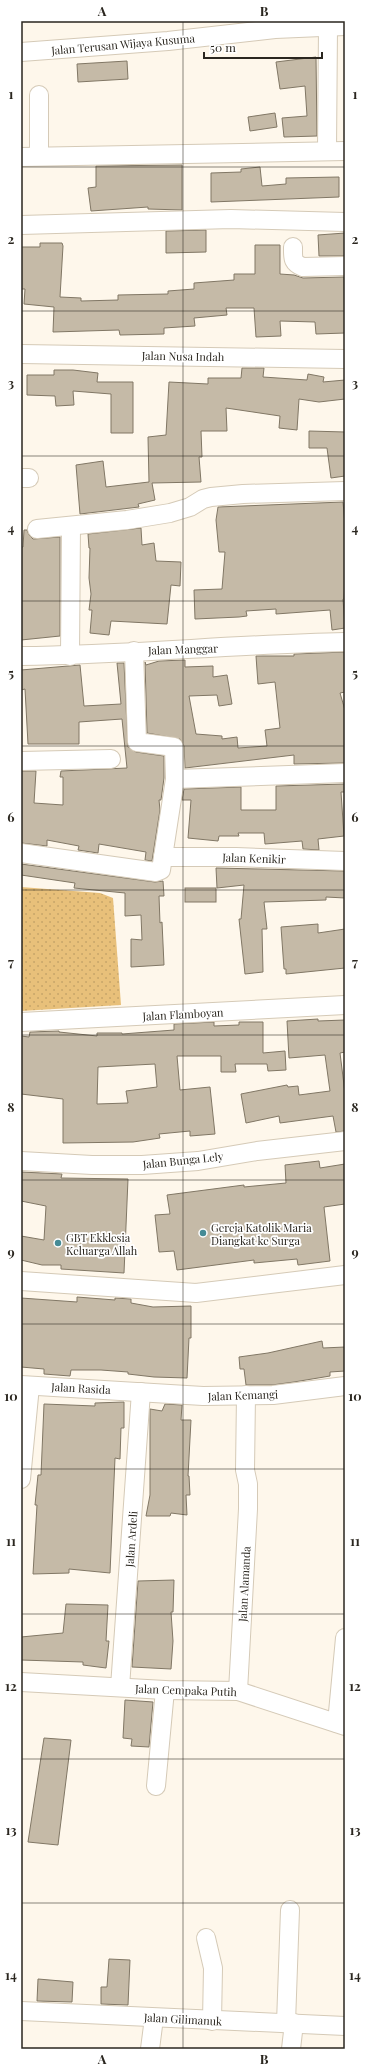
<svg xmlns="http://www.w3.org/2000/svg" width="366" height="2070" font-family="'Playfair Display',serif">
	<defs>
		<pattern id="grass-dots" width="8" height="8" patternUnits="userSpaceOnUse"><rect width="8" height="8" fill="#e8c07a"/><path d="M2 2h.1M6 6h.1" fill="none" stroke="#c7a569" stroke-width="1.8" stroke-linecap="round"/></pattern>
	</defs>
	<rect width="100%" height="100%" fill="#fef7eb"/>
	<polygon fill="url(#grass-dots)" points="21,887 100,893 113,898 121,1005 21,1011"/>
	<g fill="#c5baa7" stroke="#817765" fill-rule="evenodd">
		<polygon points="316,57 317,136 284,137 282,118 307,116 305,86 280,89 276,62"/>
		<polygon points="127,61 128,79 78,82 77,64"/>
		<polygon points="275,113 277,127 250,131 248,117"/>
		<polygon points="182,165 182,210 148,209 148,207 91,211 88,188 96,187 96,166"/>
		<polygon points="260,167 262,186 286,184 286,178 339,177 339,197 211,202 211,173 241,172 241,169"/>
		<polygon points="206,230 206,252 166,253 166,231"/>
		<polygon points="345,233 345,256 319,256 318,235"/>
		<polygon points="40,243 62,243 63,246 60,297 81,298 81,301 118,300 118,295 168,294 168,291 194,289 194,283 234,280 234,274 255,274 255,245 280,245 280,274 294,275 303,278 344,277 345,333 316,334 315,322 280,321 281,336 256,337 254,308 226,308 227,315 194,318 195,326 164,328 164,334 120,335 119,330 53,332 54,307 24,304 25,289 21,289 21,247 40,247"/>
		<polygon points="242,368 264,368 263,377 307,380 308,374 324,377 323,382 345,380 345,399 319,402 299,399 297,430 279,428 280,416 226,408 227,431 201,431 202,457 199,457 201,482 152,483 155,500 138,504 139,507 80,514 76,465 103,461 106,487 149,482 148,437 166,435 169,382 208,384 208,378 241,378"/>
		<polygon points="54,370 73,370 98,373 97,382 133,382 133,433 111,433 111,394 73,391 74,405 56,406 55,396 27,395 27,375 54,375"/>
		<polygon points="309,431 345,432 345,476 331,478 327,448 309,448"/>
		<polygon points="343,502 345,524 345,580 344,599 343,599 345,628 332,630 330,610 276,614 276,609 246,611 247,616 239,617 195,619 194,590 222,589 225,552 219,552 216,520 218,507"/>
		<polygon points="141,528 142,545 154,543 156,561 181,562 180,586 171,585 167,624 111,621 109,635 90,633 92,610 89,610 91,594 89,578 90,548 89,548 88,534"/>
		<polygon points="24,530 27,530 29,535 33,539 60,537 60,636 21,640 21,547 23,547"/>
		<polygon points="345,652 345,692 340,693 345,710 345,763 294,764 294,755 185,768 184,746 180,739 147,733 145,662 146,665 159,661 185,660 185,667 213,666 213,677 227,675 232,704 219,706 217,695 189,696 196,734 222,736 222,739 237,737 238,748 267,746 265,730 280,728 275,682 258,684 256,656 294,656 294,654"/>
		<polygon points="117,663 124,663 128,747 136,752 164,756 164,778 161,800 159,800 160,810 152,861 145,860 146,852 99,844 98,853 78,850 79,846 47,840 47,846 21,843 21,771 36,771 34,803 63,805 63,777 60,777 61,771 127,768 122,719 79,722 79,744 28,744 25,689 21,690 21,670 80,665 84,706 121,704"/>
		<polygon points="345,784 345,792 341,792 344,836 318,839 319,850 303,849 302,841 265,844 264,833 238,833 239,836 219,836 218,841 188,838 191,800 182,800 184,789 241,787 241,810 276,810 276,786"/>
		<polygon points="21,864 155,882 163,881 164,896 159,896 160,923 162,922 164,965 131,967 131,939 142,940 141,915 125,916 125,893 74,888 75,883 21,875"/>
		<polygon points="216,868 345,871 345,898 326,897 326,900 264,902 267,929 262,929 263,972 245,974 239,919 241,919 244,885 217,888"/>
		<rect x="185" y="888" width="31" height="14"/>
		<polygon points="318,924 318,933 345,929 345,968 286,974 286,969 284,969 281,927"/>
		<polygon points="318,1019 318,1021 345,1020 345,1052 340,1053 345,1093 345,1131 336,1132 333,1116 280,1123 279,1116 246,1123 241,1094 287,1085 288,1087 298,1086 299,1095 330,1091 325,1055 289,1058 287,1021"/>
		<path d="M214,1022v4l25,-1v-3h24v31l22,-2 1,19 -18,1 -1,-7h-32l1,8h-15v-16h-44l3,34 30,-3 5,47 -25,2v-5l-31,3 1,4 -27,4 -70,1v-44l-42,-5v-58l8,1 1,-5 29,-1v1l38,4v-3h25v1l52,-4v-6zM155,1064l2,23 -31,4 2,12 -31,1 1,-37z"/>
		<polygon points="319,1161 320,1168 345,1164 345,1204 324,1207 330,1261 298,1265 297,1259 254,1263 254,1260 177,1270 174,1251 159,1252 155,1215 170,1214 167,1195 244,1185 244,1187 286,1183 285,1165"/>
		<polygon points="21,1172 62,1174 61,1178 128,1179 124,1273 61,1269 61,1265 42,1265 21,1260 21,1236 44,1240 46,1206 21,1201"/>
		<polygon points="77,1297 115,1300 115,1298 131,1299 131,1303 153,1307 191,1306 191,1338 189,1338 187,1378 154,1377 128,1374 128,1372 101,1370 71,1370 70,1376 44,1374 44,1369 21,1367 21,1298 77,1302"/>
		<polygon points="322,1341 323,1348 345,1347 345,1371 330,1372 330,1376 294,1382 272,1385 246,1385 244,1369 240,1369 239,1357 268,1353"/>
		<polygon points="124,1402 124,1428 121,1428 120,1459 115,1458 110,1573 69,1569 69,1573 33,1574 37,1505 35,1505 38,1475 41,1475 44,1404 95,1406 95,1403"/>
		<polygon points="165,1404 182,1405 181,1420 191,1420 188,1476 189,1476 190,1495 186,1495 187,1515 171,1513 170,1516 146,1516 150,1495 150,1409 162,1411"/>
		<polygon points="174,1580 173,1612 171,1612 173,1641 171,1669 132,1667 138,1581"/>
		<polygon points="66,1604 108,1605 106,1641 109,1641 106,1668 83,1665 83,1662 21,1660 21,1637 63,1633"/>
		<polygon points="125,1700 153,1702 149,1747 131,1746 132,1739 123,1738"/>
		<polygon points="44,1738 71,1740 58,1845 28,1842"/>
		<polygon points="109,1959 130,1960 128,2005 101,2004 101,1987 107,1987"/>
		<polygon points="38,1979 73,1982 72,2002 37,2001"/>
	</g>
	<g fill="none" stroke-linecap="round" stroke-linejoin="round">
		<defs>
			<g id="minor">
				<polyline points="21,52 168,41 275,29 345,26"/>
				<polyline points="327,150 328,27"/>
				<polyline points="39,156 39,95"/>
				<polyline points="21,157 345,151"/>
				<polyline points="21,225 231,219 345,222"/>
				<path d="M293,247c0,11 -1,16 10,20l42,-1"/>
				<polyline points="21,354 345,359"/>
				<polyline points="21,478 29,478"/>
				<polyline points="37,529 127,520 170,513 190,507 203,499 211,497 243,494 345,491"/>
				<path d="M21,656c108,-1 216,-12 324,-14"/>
				<polyline points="70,656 71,526"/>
				<polyline points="21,761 111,759"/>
				<polyline points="175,779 345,773"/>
				<polyline points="21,853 156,872 161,870 175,779 174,747 137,742 134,651"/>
				<polyline points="163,857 236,857 345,861"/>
				<polyline points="21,1022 345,1005"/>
				<polyline points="21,1161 92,1165 142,1165 198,1161 257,1151 345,1141"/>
				<polyline points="21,1281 196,1293 345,1275"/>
				<polyline points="21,1385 203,1396 273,1395 345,1386"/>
				<polyline points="21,1479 30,1386"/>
				<polyline points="21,1682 165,1690 238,1691 345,1726"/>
				<polyline points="120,1687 141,1392"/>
				<polyline points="238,1691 248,1509 248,1484 245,1470 246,1395"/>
				<polyline points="337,1723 345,1638"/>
				<polyline points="156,1786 165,1690"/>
				<polyline points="206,1938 213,1968 212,2021"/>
				<polyline points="21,2011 345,2026"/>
				<polyline points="286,2023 290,1910"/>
				<polyline points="150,2049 154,2018"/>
				<polyline points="291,2049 294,2023"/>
			</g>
		</defs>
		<use href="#minor" stroke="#d5cab7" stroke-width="20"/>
		<use href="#minor" stroke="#fff" stroke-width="18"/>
	</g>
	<path fill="none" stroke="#2a261f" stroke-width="1" stroke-opacity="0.55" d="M183,21v2028M21,167h324M21,311h324M21,456h324M21,601h324M21,746h324M21,890h324M21,1035h324M21,1180h324M21,1324h324M21,1469h324M21,1614h324M21,1759h324M21,1903h324"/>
	<g fill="#458b96" stroke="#fff" stroke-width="1.5">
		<circle cx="203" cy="1233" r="4"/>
		<circle cx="58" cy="1243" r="4"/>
	</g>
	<g text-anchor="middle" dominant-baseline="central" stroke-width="3.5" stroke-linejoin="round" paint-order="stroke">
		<g font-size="11" fill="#2a261f" stroke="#fff">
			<text transform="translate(123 44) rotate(-5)">Jalan Terusan Wijaya Kusuma</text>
			<text transform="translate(183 356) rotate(1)">Jalan Nusa Indah</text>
			<text transform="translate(183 649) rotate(-2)">Jalan Manggar</text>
			<text transform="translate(254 858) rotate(2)">Jalan Kenikir</text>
			<text transform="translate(183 1014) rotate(-3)">Jalan Flamboyan</text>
			<text transform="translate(183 1160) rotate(-6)">Jalan Bunga Lely</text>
			<text transform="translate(81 1388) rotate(3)">Jalan Rasida</text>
			<text transform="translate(243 1395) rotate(-2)">Jalan Kemangi</text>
			<text transform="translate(131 1539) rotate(-86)">Jalan Ardeli</text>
			<text transform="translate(244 1584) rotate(-87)">Jalan Alamanda</text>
			<text transform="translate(186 1690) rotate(2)">Jalan Cempaka Putih</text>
			<text transform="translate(183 2019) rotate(3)">Jalan Gilimanuk</text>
		</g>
		<g font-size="11" fill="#2a261f" stroke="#fff" text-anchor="start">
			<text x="211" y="1227">Gereja Katolik Maria<tspan x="211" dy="13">Diangkat ke Surga</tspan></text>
			<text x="66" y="1237">GBT Ekklesia<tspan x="66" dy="13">Keluarga Allah</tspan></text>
		</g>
	</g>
	<rect width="366" height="2070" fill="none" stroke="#ffffff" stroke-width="44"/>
	<path d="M204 52v6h118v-6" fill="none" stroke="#2a261f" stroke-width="2"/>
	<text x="210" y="52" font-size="12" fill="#2a261f" stroke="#ffffff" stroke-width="3" paint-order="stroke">50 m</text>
	<rect x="22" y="22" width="322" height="2026" fill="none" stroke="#2a261f" stroke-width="1.5"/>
	<g font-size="13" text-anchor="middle" font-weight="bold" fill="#2a261f">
		<text x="102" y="16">A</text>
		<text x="264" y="16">B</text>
		<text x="11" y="99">1</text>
		<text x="355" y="99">1</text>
		<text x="11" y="244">2</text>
		<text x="355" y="244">2</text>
		<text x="11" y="388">3</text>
		<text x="355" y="388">3</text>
		<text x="11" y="533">4</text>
		<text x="355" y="533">4</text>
		<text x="11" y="678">5</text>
		<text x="355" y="678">5</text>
		<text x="11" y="822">6</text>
		<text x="355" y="822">6</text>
		<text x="11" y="967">7</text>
		<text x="355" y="967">7</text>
		<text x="11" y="1112">8</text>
		<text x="355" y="1112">8</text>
		<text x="11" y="1257">9</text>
		<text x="355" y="1257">9</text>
		<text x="11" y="1401">10</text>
		<text x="355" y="1401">10</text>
		<text x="11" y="1546">11</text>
		<text x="355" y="1546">11</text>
		<text x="11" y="1691">12</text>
		<text x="355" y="1691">12</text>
		<text x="11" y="1835">13</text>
		<text x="355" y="1835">13</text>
		<text x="11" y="1980">14</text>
		<text x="355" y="1980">14</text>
		<text x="102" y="2064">A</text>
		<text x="264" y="2064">B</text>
	</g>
</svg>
